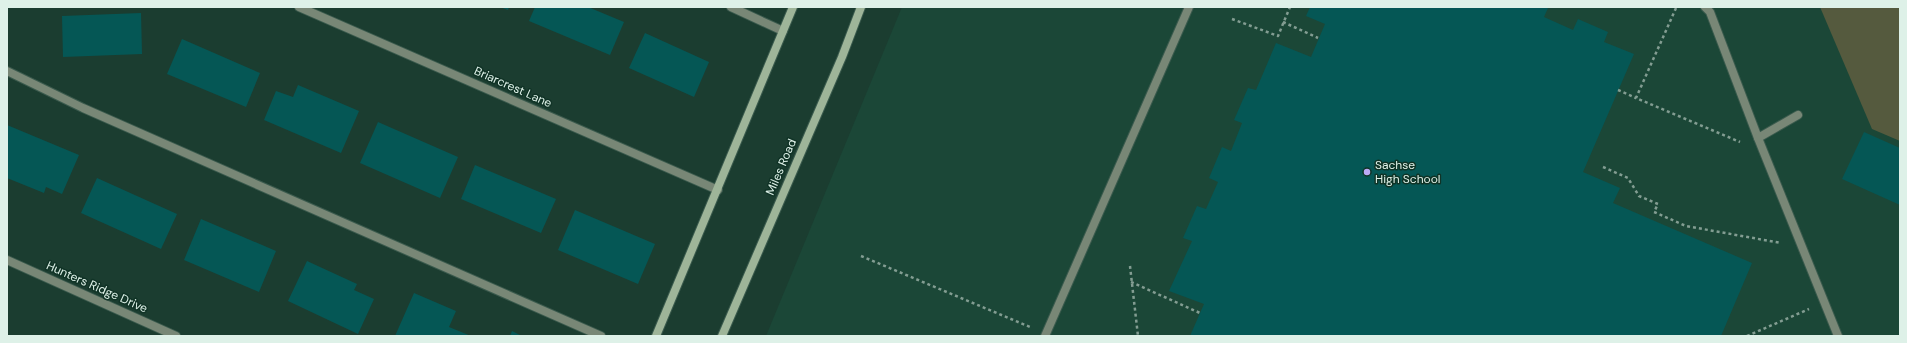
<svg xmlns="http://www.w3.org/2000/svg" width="1907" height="343" font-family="'DM Sans',sans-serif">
	<rect width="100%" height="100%" fill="#1b3d30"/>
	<polygon fill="#1b4737" points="902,7 1900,7 1900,336 766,336"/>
	<polygon fill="#555a3e" points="1820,7 1900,7 1900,141 1872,129"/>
	<g fill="#055755">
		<polygon points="500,7 509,7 508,10"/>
		<polygon points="535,7 588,7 624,22 610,55 529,21"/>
		<polygon points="1310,7 1547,7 1548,8 1544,17 1573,30 1578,19 1608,32 1604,42 1634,54 1583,172 1620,188 1613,203 1752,263 1721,336 1190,336 1204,304 1169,291 1192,241 1183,238 1197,206 1206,209 1218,182 1209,178 1222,147 1231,151 1242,123 1234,120 1248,88 1256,90 1276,43 1311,57 1325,24 1306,16"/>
		<polygon points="141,13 142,54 63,57 62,16"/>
		<polygon points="645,33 709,62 694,97 629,68"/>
		<polygon points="182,39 260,73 246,107 167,74"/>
		<polygon points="298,85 359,111 341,153 264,120 276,91 293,97"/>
		<polygon points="378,122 458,157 440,198 360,163"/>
		<polygon points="7,125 79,155 62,194 46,187 44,193 7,178"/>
		<polygon points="1864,132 1900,148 1900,205 1842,179"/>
		<polygon points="475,165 556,199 541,233 461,199"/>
		<polygon points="97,178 177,214 161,249 81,213"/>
		<polygon points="575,210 655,244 638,284 558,250"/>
		<polygon points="201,219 276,251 259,292 184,260"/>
		<polygon points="307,261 357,284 354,290 374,299 358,334 288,301"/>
		<polygon points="414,293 456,311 449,327 471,336 395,336"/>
		<polygon points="512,331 522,336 510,336"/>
	</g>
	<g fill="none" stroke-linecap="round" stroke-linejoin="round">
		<defs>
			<g id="service">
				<polyline points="731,7 783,31"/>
				<polyline points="1705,7 1710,12 1758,138 1838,336"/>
				<polyline points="7,71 83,108 601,336"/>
				<polyline points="1758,138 1798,115"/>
				<polyline points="1045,336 1189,7"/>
			</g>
			<g id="minor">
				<polyline points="299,7 718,190"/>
				<polyline points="7,260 176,336"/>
			</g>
			<g id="secondary">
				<polyline points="656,336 793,7"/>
				<polyline points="722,336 842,57 861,7"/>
			</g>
		</defs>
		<use href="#service" stroke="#3a5a4d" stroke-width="10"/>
		<use href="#minor" stroke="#3a5a4d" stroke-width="10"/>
		<use href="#secondary" stroke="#3a5a4d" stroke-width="10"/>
		<g stroke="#839d92" stroke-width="2.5" stroke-dasharray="3 3" stroke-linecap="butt">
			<polyline points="1676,8 1636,98 1740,142"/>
			<polyline points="1232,19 1278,36 1290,7"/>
			<polyline points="1283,22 1318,38"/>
			<polyline points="1618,90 1636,98"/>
			<polyline points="1603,167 1628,178 1639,196 1658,204 1654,212 1686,226 1781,243"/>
			<polyline points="861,256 1030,327"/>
			<polyline points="1130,266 1138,336"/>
			<polyline points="1131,282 1200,313"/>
			<polyline points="1747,336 1809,309"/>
		</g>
		<use href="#service" stroke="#788776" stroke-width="8"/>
		<use href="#minor" stroke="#788776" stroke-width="8"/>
		<use href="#secondary" stroke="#9eb599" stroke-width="8"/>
	</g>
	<circle fill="#bcaaf6" stroke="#103326" stroke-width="1.5" cx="1367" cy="172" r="4"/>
	<g text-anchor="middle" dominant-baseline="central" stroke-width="3" stroke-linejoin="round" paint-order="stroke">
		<g font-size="12" fill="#def1e8" stroke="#103326">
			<text transform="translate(513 87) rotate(24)">Briarcrest Lane</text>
			<text transform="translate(781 167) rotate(-67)">Miles Road</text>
			<text transform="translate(97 287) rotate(24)">Hunters Ridge Drive</text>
		</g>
		<g font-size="12" fill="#def1e8" stroke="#103326" text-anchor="start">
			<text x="1375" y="165">Sachse<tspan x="1375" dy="14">High School</tspan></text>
		</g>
	</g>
	<rect width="1907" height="343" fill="none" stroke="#def1e8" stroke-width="16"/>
</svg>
